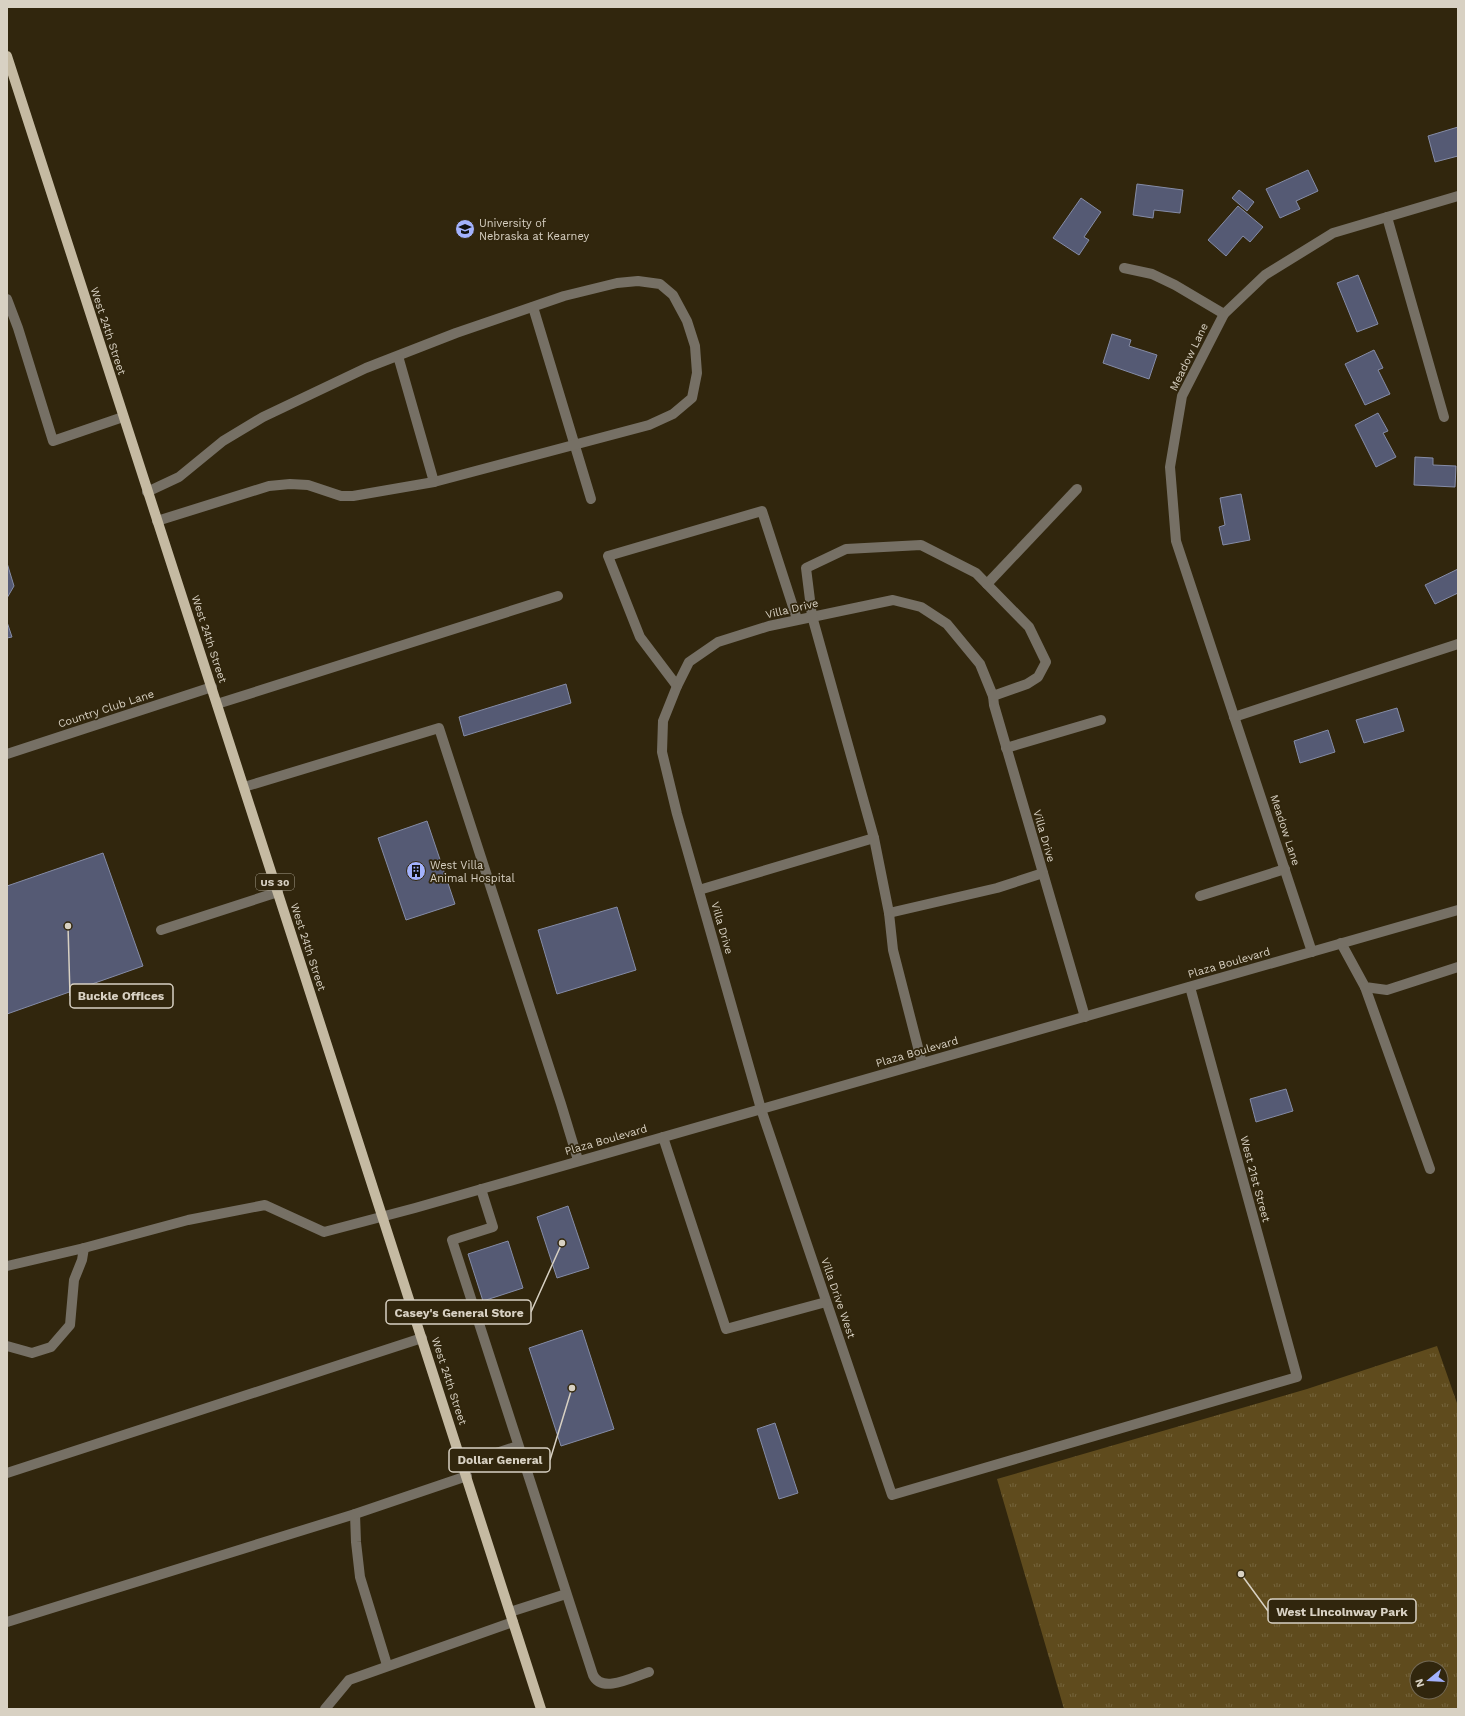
<svg xmlns="http://www.w3.org/2000/svg" width="1465" height="1716" font-family="'Work Sans',sans-serif">
	<defs>
		<pattern id="park-tufts" width="24" height="20" patternUnits="userSpaceOnUse"><rect width="24" height="20" fill="#5f4b1d"/><path d="M3 7l-1-3M5 7V3M7 7l1-3M15 17l-1-3M17 17v-4M19 17l1-3" fill="none" stroke="#75643c"/></pattern>
	</defs>
	<rect width="100%" height="100%" fill="#31260d"/>
	<path fill="url(#park-tufts)" fill-rule="evenodd" d="M1437,1346l21,60v303h-394l-67,-230 310,-90zM1417,1668h24v24h-24z"/>
	<g fill="#555a74" stroke="#858ca7">
		<polygon points="1458,127 1458,156 1435,162 1428,136"/>
		<polygon points="1308,170 1318,191 1296,201 1300,209 1280,218 1266,189"/>
		<polygon points="1137,184 1183,190 1180,213 1154,210 1153,218 1133,215"/>
		<polygon points="1239,190 1254,202 1247,211 1232,198"/>
		<polygon points="1081,198 1101,212 1084,237 1089,240 1079,255 1053,238"/>
		<polygon points="1238,206 1263,227 1250,242 1243,236 1226,256 1208,240"/>
		<polygon points="1358,275 1378,324 1357,332 1337,283"/>
		<polygon points="1112,334 1131,340 1129,346 1157,355 1149,379 1103,363"/>
		<polygon points="1374,350 1383,368 1378,370 1390,394 1365,405 1345,364"/>
		<polygon points="1378,413 1388,431 1383,433 1396,457 1376,467 1355,425"/>
		<polygon points="1415,457 1433,458 1433,465 1456,466 1455,487 1414,485"/>
		<polygon points="1241,494 1250,540 1223,545 1219,527 1225,525 1220,498"/>
		<polygon points="7,563 14,586 7,598"/>
		<polygon points="1458,569 1458,593 1435,604 1425,585"/>
		<polygon points="7,622 12,637 7,638"/>
		<polygon points="566,684 571,703 464,736 459,717"/>
		<polygon points="1397,708 1404,731 1364,743 1356,720"/>
		<polygon points="1328,730 1335,752 1300,763 1294,741"/>
		<polygon points="427,821 455,904 406,920 378,838"/>
		<polygon points="103,853 143,966 7,1014 7,886"/>
		<polygon points="617,907 636,970 557,994 538,930"/>
		<polygon points="1286,1089 1293,1111 1256,1122 1250,1099"/>
		<polygon points="568,1206 589,1268 557,1278 537,1217"/>
		<polygon points="508,1241 523,1288 483,1301 468,1254"/>
		<polygon points="582,1330 614,1429 561,1446 529,1348"/>
		<polygon points="775,1423 798,1493 779,1499 757,1429"/>
	</g>
	<g fill="none" stroke-linecap="round" stroke-linejoin="round">
		<g stroke="#767065" stroke-width="10">
			<polyline points="1387,217 1444,417"/>
			<polyline points="1124,268 1152,274 1175,285 1224,314"/>
			<polyline points="7,299 18,328 53,441 123,417"/>
			<polyline points="533,307 591,499"/>
			<polyline points="147,492 179,477 223,441 263,417 366,368 456,333 564,296 617,283 638,281 660,284 673,295 687,321 695,346 697,373 692,398 673,414 649,425 434,482 398,356"/>
			<polyline points="157,521 269,486 290,484 308,485 341,496 353,496 434,482"/>
			<polyline points="987,584 1077,489"/>
			<polyline points="677,686 640,637 608,556 762,511 797,619"/>
			<polyline points="217,704 558,596"/>
			<polyline points="1234,717 1458,644"/>
			<polyline points="1006,748 1101,720"/>
			<polyline points="7,754 212,687"/>
			<polyline points="244,787 439,728 561,1104 578,1160"/>
			<polyline points="699,890 874,838"/>
			<polyline points="1200,896 1285,869"/>
			<polyline points="889,913 997,888 1043,873"/>
			<polyline points="161,930 278,892"/>
			<polyline points="1341,943 1365,987 1387,990 1458,967"/>
			<polyline points="1312,952 1176,541 1170,467 1182,396 1224,314 1265,275 1333,233 1458,196"/>
			<polyline points="1365,987 1430,1169"/>
			<polyline points="1085,1017 994,705 993,696 980,664 947,624 921,607 893,600 769,626 718,642 689,662 677,686 663,721 662,752 677,814 761,1109 892,1495 1297,1377 1190,987"/>
			<polyline points="922,1063 893,950 889,913 874,838 812,616 806,568 846,549 921,545 976,573 1029,627 1046,662 1038,677 1027,684 993,696"/>
			<polyline points="663,1137 726,1329 826,1302"/>
			<path d="M481,1189l12,38 -41,13 141,435c9,19 40,2 56,-3"/>
			<polyline points="84,1248 188,1220 265,1205 324,1232 415,1208 1458,910"/>
			<polyline points="7,1266 84,1248 82,1260 74,1280 70,1325 51,1347 32,1353 7,1346"/>
			<polyline points="463,1464 518,1446"/>
			<polyline points="7,1473 422,1338"/>
			<polyline points="355,1514 356,1542 360,1577 387,1665"/>
			<polyline points="510,1612 566,1594"/>
			<polyline points="7,1622 355,1514 467,1476"/>
			<polyline points="325,1709 349,1680 513,1622"/>
		</g>
		<path stroke="#c5baa2" stroke-width="10" d="M7,56c177,552 358,1101 534,1653"/>
	</g>
	<defs>
		<symbol id="university-disc" viewBox="-11 -11 22 22"><circle r="9.5" fill="#a3b2fd" stroke="#31260d"/><path d="M0-5L7-2L0 1L-7-2ZM-4 1L0 2.5L4 1V4Q0 6-4 4Z" fill="#111"/></symbol>
		<symbol id="building-disc" viewBox="-11 -11 22 22"><circle r="9.5" fill="#a3b2fd" stroke="#31260d"/><path d="M-4-6H4V6H1V3H-1V6H-4ZM-2.5-4.3h1.7v1.8h-1.7ZM.8-4.3h1.7v1.8H.8ZM-2.5-1h1.7V.8h-1.7ZM.8-1h1.7V.8H.8Z" fill="#111"/></symbol>
	</defs>
	<g fill-rule="evenodd">
		<use href="#university-disc" x="454" y="218" width="22" height="22"/>
		<use href="#building-disc" x="405" y="860" width="22" height="22"/>
	</g>
	<g text-anchor="middle" dominant-baseline="central" stroke-width="3.5" stroke-linejoin="round" paint-order="stroke">
		<rect fill="#31260d" stroke="#a69e8c" stroke-width="1" x="256" y="874" width="38" height="16" rx="3"/>
		<g font-size="10" font-weight="bold" fill="#d8d1c3">
			<text x="275" y="882">US 30</text>
		</g>
		<g font-size="11" fill="#d8d1c3" stroke="#31260d" text-anchor="start">
			<text x="479" y="223">University of<tspan x="479" dy="13">Nebraska at Kearney</tspan></text>
			<text x="430" y="865">West Villa<tspan x="430" dy="13">Animal Hospital</tspan></text>
		</g>
		<g font-size="11" fill="#d8d1c3" stroke="#31260d">
			<text transform="translate(108 331) rotate(72)">West 24th Street</text>
			<text transform="translate(1189 357) rotate(-64)">Meadow Lane</text>
			<text transform="translate(792 609) rotate(-13)">Villa Drive</text>
			<text transform="translate(209 639) rotate(72)">West 24th Street</text>
			<text transform="translate(106 709) rotate(-18)">Country Club Lane</text>
			<text transform="translate(1285 830) rotate(72)">Meadow Lane</text>
			<text transform="translate(1044 836) rotate(74)">Villa Drive</text>
			<text transform="translate(722 928) rotate(74)">Villa Drive</text>
			<text transform="translate(308 947) rotate(72)">West 24th Street</text>
			<text transform="translate(1229 963) rotate(-16)">Plaza Boulevard</text>
			<text transform="translate(917 1052) rotate(-16)">Plaza Boulevard</text>
			<text transform="translate(606 1140) rotate(-16)">Plaza Boulevard</text>
			<text transform="translate(1255 1179) rotate(75)">West 21st Street</text>
			<text transform="translate(838 1298) rotate(71)">Villa Drive West</text>
			<text transform="translate(449 1381) rotate(72)">West 24th Street</text>
		</g>
	</g>
	<path fill="none" stroke="#d8d1c3" stroke-width="1.5" d="M68 926L70 996M562 1243L531 1312M572 1388L550 1460M1241 1574L1268 1611"/>
	<g fill="#d8d1c3" stroke="#31260d" stroke-width="1.5">
		<circle cx="68" cy="926" r="4"/>
		<circle cx="562" cy="1243" r="4"/>
		<circle cx="572" cy="1388" r="4"/>
		<circle cx="1241" cy="1574" r="4"/>
	</g>
	<g fill="#31260d" stroke="#d8d1c3" stroke-width="1.5">
		<rect x="70" y="984" width="103" height="24" rx="4"/>
		<rect x="386" y="1300" width="145" height="24" rx="4"/>
		<rect x="449" y="1448" width="101" height="24" rx="4"/>
		<rect x="1268" y="1599" width="148" height="24" rx="4"/>
	</g>
	<g font-size="12" text-anchor="middle" font-weight="bold" fill="#d8d1c3">
		<text x="121" y="1000">Buckle Offices</text>
		<text x="459" y="1317">Casey's General Store</text>
		<text x="500" y="1464">Dollar General</text>
		<text x="1342" y="1616">West Lincolnway Park</text>
	</g>
	<rect width="1465" height="1716" fill="none" stroke="#d8d1c3" stroke-width="16"/>
	<g transform="translate(1429 1680) rotate(252)"><circle r="19" fill="#31260d" stroke="#746a56"/>
	<path d="M0-3L7 15L0 10L-7 15Z" fill="#a3b2fd"/>
	<text y="-6" font-size="11" font-weight="bold" text-anchor="middle" fill="#d8d1c3">N</text>
	</g>
</svg>
